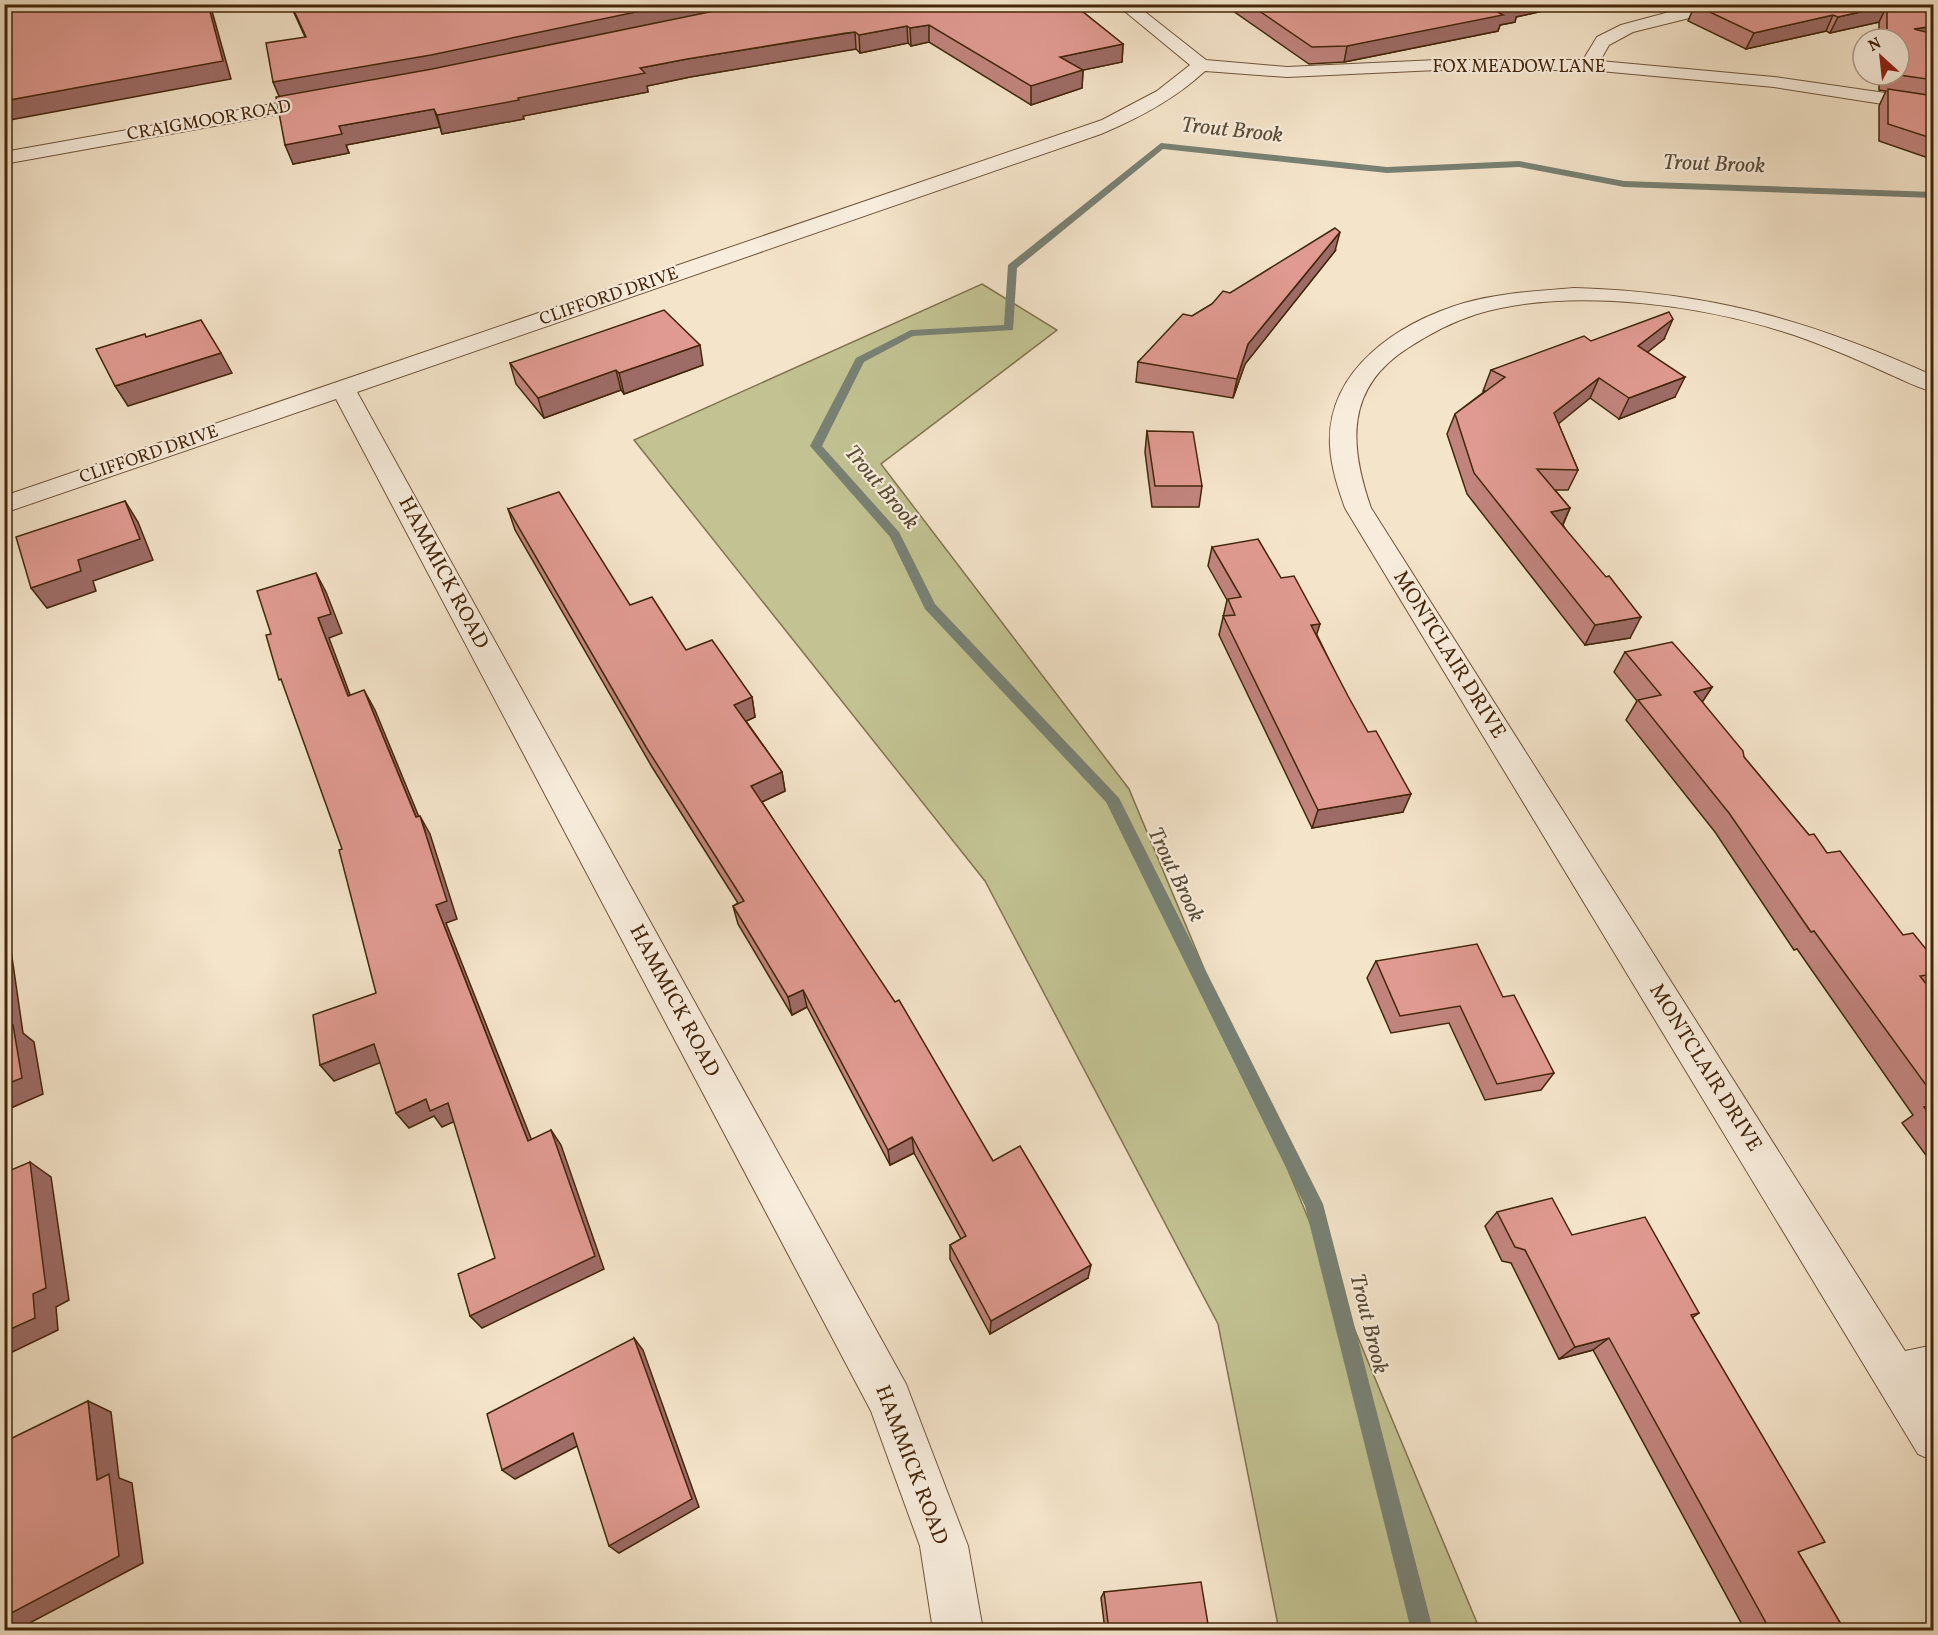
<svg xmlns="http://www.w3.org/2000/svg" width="1938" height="1635" font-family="Vollkorn,serif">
	<rect width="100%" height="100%" fill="#f4e4ca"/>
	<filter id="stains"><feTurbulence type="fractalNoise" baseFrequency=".00333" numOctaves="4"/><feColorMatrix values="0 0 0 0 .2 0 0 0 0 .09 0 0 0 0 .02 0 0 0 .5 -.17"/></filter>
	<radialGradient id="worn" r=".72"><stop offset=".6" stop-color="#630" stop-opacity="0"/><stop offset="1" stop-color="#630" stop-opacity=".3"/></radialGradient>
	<polygon fill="#c2c292" stroke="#82744e" stroke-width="1.5" points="982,284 1057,330 881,464 1129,789 1480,1630 1279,1630 1218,1324 985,881 634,440"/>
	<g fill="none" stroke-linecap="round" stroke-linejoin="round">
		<polygon fill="#788174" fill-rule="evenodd" points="1161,143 1387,167 1519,161 1624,181 1934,192 1934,198 1624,187 1519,167 1387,173 1163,149 1017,268 1013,330 913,336 864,362 822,446 899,532 935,604 1119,798 1323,1204 1433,1630 1411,1630 1305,1206 1106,802 925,609 890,537 810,446 856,358 911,330 1004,325 1008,265"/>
		<defs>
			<g id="minor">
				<path d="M1116,4h19l71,56 81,7 150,-7h146l14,-23 24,-12 78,-21h33l-2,4 -97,24 -24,13 -9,16 174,16 160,23v12l-160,-25 -185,-17h-152l-150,7 -82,-6c-30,28 -66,47 -104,63l-744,258 549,992 62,162 15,84h-50l-13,-84 -49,-135 -535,-1012 -332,114v-17l1098,-376 55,-29 33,-26z"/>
				<polygon points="323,95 330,97 332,101 330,105 4,164 4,152"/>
				<path d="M1574,288c136,4 236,32 360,88v16c-16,-4 -31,-12 -47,-19 -26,-12 -52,-23 -79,-33 -94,-34 -234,-55 -331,-26 -25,8 -48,20 -69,34 -63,40 -59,97 -37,160l534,843 29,-6v44l-4,1 4,6v65l-16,-7 -573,-946c-7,-20 -14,-41 -15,-62 -4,-77 70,-124 134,-143 36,-10 73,-12 110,-15z"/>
			</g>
		</defs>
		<use href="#minor" stroke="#6f563a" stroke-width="2"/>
		<use href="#minor" fill="#f8eddd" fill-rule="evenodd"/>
	</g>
	<g fill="#c1847d" stroke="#43260a" stroke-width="1.5">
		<polygon points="290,4 1073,4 1123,44 1122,62 1083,70 1082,88 1031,105 929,42 911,46 908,43 860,53 856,49 847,50 690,77 647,86 648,92 523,116 524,119 442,134 440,127 346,145 349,153 293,164 279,96 305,37"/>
		<polygon points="1223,4 1574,4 1516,17 1515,22 1500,25 1498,31 1344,62 1309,64"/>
		<polygon points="1656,4 1689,4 1667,10"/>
		<polygon points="1934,4 1934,160 1879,141 1879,106 1886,91 1879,90 1879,75 1899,75 1899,39 1879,39 1879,22 1830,33 1826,31 1746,49 1688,21 1695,5"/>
		<polygon points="1335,251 1245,364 1233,398 1136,382 1138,362 1192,316 1230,293"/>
		<polygon points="1664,339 1647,352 1675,397 1619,419 1590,398 1558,423 1578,470 1568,490 1555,490 1570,508 1563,525 1630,638 1585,645 1467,494 1447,434 1455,414 1485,391 1483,391 1491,370 1591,341"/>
		<polygon points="510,363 703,365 624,394 621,390 544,418 516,384"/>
		<polygon points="1147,431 1202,486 1199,507 1152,507 1145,452"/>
		<polygon points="508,509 686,650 752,697 755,717 746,721 782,772 785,791 762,802 993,1161 1088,1278 990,1334 950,1259 950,1245 961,1239 914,1153 890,1165 807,1007 792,1015 738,924 733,906 738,903 652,767 515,530"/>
		<polygon points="1212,547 1317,635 1403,812 1312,828 1219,635 1227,600 1208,566"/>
		<polygon points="1625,652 1712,687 1702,702 1744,757 1809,835 1827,853 1903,935 1934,959 1934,981 1928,986 1934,994 1934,1166 1902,1123 1913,1115 1797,949 1794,950 1715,832 1626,720 1637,701 1614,672"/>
		<polygon points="1376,961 1503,997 1554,1073 1541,1090 1485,1100 1449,1023 1391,1033 1367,978"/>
		<polygon points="1497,1212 1572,1235 1699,1313 1692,1318 1798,1552 1842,1626 1850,1630 1745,1630 1593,1350 1559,1359 1511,1263 1502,1261 1485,1226"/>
		<polygon points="1104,1592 1209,1630 1105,1630 1101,1598"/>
	</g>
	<g fill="#9d6c66" stroke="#43260a" stroke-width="1.5">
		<polygon points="208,4 210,4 231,79 4,121 4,101"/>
		<polygon points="674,4 760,4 281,101 273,82"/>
		<polygon points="1513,4 1574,4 1516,17 1515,22 1500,25 1498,31 1344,62 1347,46 1496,11"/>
		<polygon points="1670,4 1689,4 1667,10"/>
		<polygon points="1887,6 1879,22 1830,33 1838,17"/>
		<polygon points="1833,15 1826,31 1746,49 1754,33"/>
		<polygon points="929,25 929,42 911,46 910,28"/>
		<polygon points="907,26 908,43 860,53 859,35"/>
		<polygon points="1934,26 1934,41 1914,29"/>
		<polygon points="855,32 856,49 690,77 647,86 648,92 523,116 524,119 442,134 437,115 518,98 640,68 687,59"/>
		<polygon points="1123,44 1122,62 1083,70 1082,88 1031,105 1031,86 1060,57"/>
		<polygon points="434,109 440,127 346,145 349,153 293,164 285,145 339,126"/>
		<polygon points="1340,232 1335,251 1245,364 1233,398 1237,379 1248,344"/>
		<polygon points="1673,319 1664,339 1629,367 1638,346"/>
		<polygon points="700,345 703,365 624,394 619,373"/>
		<polygon points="221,353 232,373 128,406 115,386"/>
		<polygon points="616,370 621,390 544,418 538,398"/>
		<polygon points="1685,377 1675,397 1619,419 1629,398"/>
		<polygon points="1599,378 1590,398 1546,434 1554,413"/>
		<polygon points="125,501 138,522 153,560 93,581 96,591 47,608 31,588 78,560"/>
		<polygon points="1570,508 1561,528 1551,512"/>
		<polygon points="316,573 326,592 342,633 329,638 358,716 348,696 318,618"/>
		<polygon points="1641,617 1630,638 1585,645 1595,625"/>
		<polygon points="1320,624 1314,643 1311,625"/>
		<polygon points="1712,687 1699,707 1694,692"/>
		<polygon points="364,690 375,710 426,834 420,816 430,834 457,919 446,923 538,1156 528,1141 436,905 416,817"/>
		<polygon points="752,697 755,717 738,725 734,705"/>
		<polygon points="782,772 785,791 755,805 751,786"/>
		<polygon points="1411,794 1403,812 1312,828 1318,810"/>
		<polygon points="4,902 23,1033 34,1042 43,1094 4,1111"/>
		<polygon points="803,990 807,1007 792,1015 788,997"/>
		<polygon points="374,1044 387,1060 334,1081 320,1065"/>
		<polygon points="426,1099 448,1103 460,1119 442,1127 434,1116 409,1128 396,1113"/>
		<polygon points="551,1130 561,1145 604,1269 482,1328 470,1316"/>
		<polygon points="912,1137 914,1153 890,1165 888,1150"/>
		<polygon points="30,1162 51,1177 69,1300 56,1307 58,1330 4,1356 4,1332 33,1294"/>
		<polygon points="1091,1265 1088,1278 990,1334 991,1321"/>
		<polygon points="634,1338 643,1350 699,1507 619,1553 609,1546"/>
		<polygon points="1609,1338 1593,1350 1559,1359 1575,1347"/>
		<polygon points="88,1401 111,1412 119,1478 132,1483 143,1563 24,1626 4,1623 4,1617 97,1480"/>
		<polygon points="573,1433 583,1443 515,1479 502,1470"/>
	</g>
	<g fill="#e09a91" stroke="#43260a" stroke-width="1.5">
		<polygon points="4,4 208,4 223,61 4,101"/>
		<polygon points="291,4 674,4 431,55 273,82 266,43 306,37"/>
		<polygon points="748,4 1073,4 1123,44 1060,57 1083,70 1031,86 929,25 910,28 907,26 859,35 855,32 846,33 687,59 640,68 645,73 518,98 519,100 437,115 434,109 339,126 342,134 285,145 276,97 432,69"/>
		<polygon points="1249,4 1517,4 1520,6 1496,11 1503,15 1347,46 1312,47"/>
		<polygon points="1934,4 1934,26 1914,29 1934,34 1934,80 1899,75 1899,39 1887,39 1887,6 1838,17 1833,15 1754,33 1695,5"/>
		<polygon points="1888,89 1934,96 1934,139 1888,124"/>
		<polygon points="1335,228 1340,232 1248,344 1237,379 1138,362 1183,314 1192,316 1212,304 1223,291 1230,293"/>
		<polygon points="664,310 700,345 619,373 616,370 538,398 510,363"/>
		<polygon points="1669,312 1673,319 1638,346 1685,377 1629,398 1599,378 1554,413 1578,470 1537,469 1570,508 1551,512 1606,577 1609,576 1641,617 1595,625 1474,473 1455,414 1505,377 1491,370 1584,336 1591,341"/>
		<polygon points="201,320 221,353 115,386 96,349 145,334 146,337"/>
		<polygon points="1147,431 1193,432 1202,486 1155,486"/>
		<polygon points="559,492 630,605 652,597 686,650 712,640 752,697 734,705 782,772 751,786 895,1002 899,1000 993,1161 1020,1146 1091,1265 991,1321 950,1245 966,1236 912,1137 888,1150 803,990 788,997 733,906 744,901 646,747 508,509"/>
		<polygon points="125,501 140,539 78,560 81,571 31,588 16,537"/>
		<polygon points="1258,539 1281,578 1294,576 1320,624 1311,625 1348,696 1368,732 1376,731 1411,794 1318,810 1223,616 1235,615 1228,599 1241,597 1212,547"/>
		<polygon points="316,573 331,614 318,618 348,696 364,690 416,817 420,816 447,901 436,905 528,1141 551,1130 595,1256 470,1316 458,1274 495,1258 448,1103 430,1111 426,1099 396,1113 374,1044 320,1065 313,1015 376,993 339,850 342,849 281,679 279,680 266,635 271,634 257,591"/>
		<polygon points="1672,642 1712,687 1694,692 1743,751 1744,757 1809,835 1814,834 1827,853 1840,851 1903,935 1913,933 1934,959 1934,974 1920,976 1934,994 1934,1096 1814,931 1811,932 1729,813 1638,700 1661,695 1625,652"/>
		<polygon points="1477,944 1503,997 1514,995 1554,1073 1497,1084 1460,1006 1400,1016 1376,961"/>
		<polygon points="13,1025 22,1078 4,1085 4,1028"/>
		<polygon points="1934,1105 1934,1120 1924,1107"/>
		<polygon points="30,1162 46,1288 33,1294 35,1318 4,1332 4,1173"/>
		<polygon points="1552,1198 1572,1235 1645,1217 1699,1313 1691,1315 1825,1542 1798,1552 1842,1626 1847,1625 1850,1630 1770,1630 1609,1338 1575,1347 1525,1250 1515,1247 1497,1212"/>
		<polygon points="634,1338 692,1499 609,1546 573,1433 502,1470 487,1414"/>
		<polygon points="88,1401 97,1480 109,1474 119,1556 4,1617 4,1442"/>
		<polygon points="1201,1582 1209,1630 1109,1630 1104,1592"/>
	</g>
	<g text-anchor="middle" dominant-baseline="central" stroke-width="4.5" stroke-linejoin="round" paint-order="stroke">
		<g font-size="18" fill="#43260a" stroke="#f8eddd">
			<text x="1519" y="67">FOX MEADOW LANE</text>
			<text transform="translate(209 121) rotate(-10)">CRAIGMOOR ROAD</text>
			<text transform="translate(609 297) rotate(-19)">CLIFFORD DRIVE</text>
			<text transform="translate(149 455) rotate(-19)">CLIFFORD DRIVE</text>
		</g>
		<g font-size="21" fill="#43260a" stroke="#f8eddd">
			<text transform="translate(443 573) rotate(62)">HAMMICK ROAD</text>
			<text transform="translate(1449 655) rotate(58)">MONTCLAIR DRIVE</text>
			<text transform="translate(674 1001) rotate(62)">HAMMICK ROAD</text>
			<text transform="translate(1705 1068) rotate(58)">MONTCLAIR DRIVE</text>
			<text transform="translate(911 1465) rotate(69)">HAMMICK ROAD</text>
		</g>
		<g font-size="22" font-style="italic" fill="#594c36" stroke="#f8eddd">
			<text transform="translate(1232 131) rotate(6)">Trout Brook</text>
			<text transform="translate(1714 165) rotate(2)">Trout Brook</text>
			<text transform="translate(881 488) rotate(50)">Trout Brook</text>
			<text transform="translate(1175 875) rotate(64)">Trout Brook</text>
			<text transform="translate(1368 1324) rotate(76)">Trout Brook</text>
		</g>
	</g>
	<rect width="1938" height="1635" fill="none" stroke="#f4e4ca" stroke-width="24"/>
	<rect x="6" y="6" width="1926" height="1623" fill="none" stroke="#43260a" stroke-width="3"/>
	<rect x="12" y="12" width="1914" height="1611" fill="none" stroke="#43260a" stroke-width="1.5"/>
	<g transform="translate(1881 57) rotate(333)"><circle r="28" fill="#f8eddd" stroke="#b09d89" stroke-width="1.5"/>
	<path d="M0-4.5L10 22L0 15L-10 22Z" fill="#8f2418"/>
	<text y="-9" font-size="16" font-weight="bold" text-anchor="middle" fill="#43260a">N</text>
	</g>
	<rect width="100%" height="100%" filter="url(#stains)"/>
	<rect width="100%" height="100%" fill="url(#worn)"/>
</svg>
